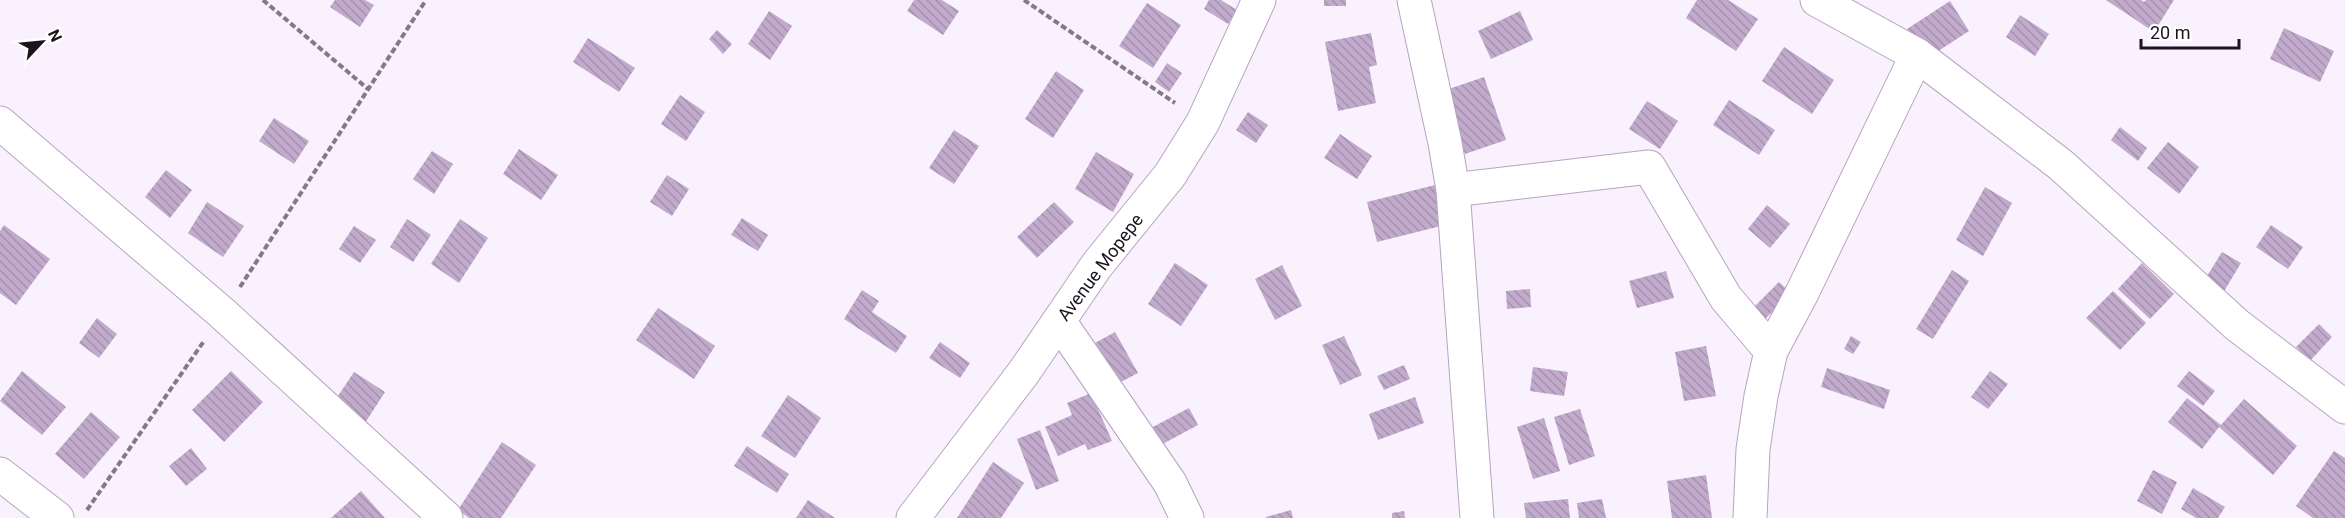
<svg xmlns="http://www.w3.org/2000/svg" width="2345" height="518" font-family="Roboto,sans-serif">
	<defs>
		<pattern id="building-back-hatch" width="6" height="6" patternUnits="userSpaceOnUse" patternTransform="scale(1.5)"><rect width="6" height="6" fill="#c1aacb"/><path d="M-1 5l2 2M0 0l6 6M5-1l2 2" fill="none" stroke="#a591ae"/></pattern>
	</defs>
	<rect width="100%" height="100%" fill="#f9f1fd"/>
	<g fill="url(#building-back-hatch)">
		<polygon points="335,0 365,0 374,5 360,27 330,7"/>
		<polygon points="914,0 942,0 959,11 943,35 907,11"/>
		<polygon points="1209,0 1221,0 1237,10 1228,24 1204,9"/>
		<rect x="1324" y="0" width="22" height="6"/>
		<polygon points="1697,0 1728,0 1758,19 1736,51 1686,18"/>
		<polygon points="2106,0 2141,0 2144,2 2146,0 2174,0 2154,32"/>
		<polygon points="1950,1 1969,31 1926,59 1907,29"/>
		<polygon points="1147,3 1181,25 1153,68 1119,46"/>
		<polygon points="769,11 792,26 770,60 748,44"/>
		<polygon points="1520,11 1533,40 1491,59 1478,31"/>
		<polygon points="2020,15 2049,34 2035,56 2006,37"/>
		<polygon points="2284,28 2334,51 2320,82 2270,59"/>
		<polygon points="717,30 732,44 723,54 709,39"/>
		<polygon points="1371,33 1377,65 1369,67 1376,103 1338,111 1325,42"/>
		<polygon points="588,38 635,68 619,92 573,62"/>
		<polygon points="1784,47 1834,80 1812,114 1762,81"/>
		<polygon points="1167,63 1182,73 1169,92 1155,82"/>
		<polygon points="1056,71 1084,90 1053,138 1025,119"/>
		<polygon points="1484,77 1506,140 1465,154 1443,91"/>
		<polygon points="680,95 705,112 686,141 661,124"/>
		<polygon points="1729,100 1775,130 1759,155 1713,125"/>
		<polygon points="1647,101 1678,121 1660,149 1629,129"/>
		<polygon points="1248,112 1268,125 1256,143 1236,130"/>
		<polygon points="274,118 309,141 294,164 259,141"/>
		<polygon points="2120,127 2147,148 2138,161 2111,140"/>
		<polygon points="954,130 979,146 954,184 929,168"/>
		<polygon points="1340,134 1372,156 1357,179 1324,158"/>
		<polygon points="2168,142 2199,167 2179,194 2147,168"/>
		<polygon points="519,149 558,175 541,200 503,174"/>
		<polygon points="432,151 453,164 434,194 413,179"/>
		<polygon points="1096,152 1134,174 1113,212 1075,189"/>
		<polygon points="166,170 192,190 170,218 145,197"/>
		<polygon points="667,175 689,189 672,216 650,202"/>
		<polygon points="1439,184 1449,224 1377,242 1367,202"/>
		<polygon points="1985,187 2012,203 1983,256 1956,240"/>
		<polygon points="207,202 244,226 223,257 188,233"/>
		<polygon points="1054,202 1074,222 1037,258 1017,237"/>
		<polygon points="1767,205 1790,224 1770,248 1748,229"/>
		<polygon points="742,218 768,235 758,251 731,235"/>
		<polygon points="407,219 431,235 413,262 390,247"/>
		<polygon points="460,219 488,238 459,283 431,264"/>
		<polygon points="4,225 50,259 16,305 0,293 0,231"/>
		<polygon points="2271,225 2303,247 2288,269 2256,247"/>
		<polygon points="354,226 376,240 360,263 339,249"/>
		<polygon points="2222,252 2241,263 2223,293 2204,281"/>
		<polygon points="1175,263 1208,285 1181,326 1148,304"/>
		<polygon points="2142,263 2174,294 2150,319 2118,289"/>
		<polygon points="1282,265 1302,306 1275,320 1255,279"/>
		<polygon points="1952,270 1969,281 1933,339 1916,329"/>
		<polygon points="1666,271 1674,298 1637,308 1629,281"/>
		<polygon points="1779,282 1791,293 1759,325 1747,314"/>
		<polygon points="1530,289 1531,307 1507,309 1506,291"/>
		<polygon points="862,290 879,301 872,312 907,336 896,353 844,319"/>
		<polygon points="2113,291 2146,323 2120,350 2086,318"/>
		<polygon points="658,308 715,346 694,379 636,340"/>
		<polygon points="97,318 117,334 99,358 79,343"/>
		<polygon points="2319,324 2332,337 2310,361 2296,347"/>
		<polygon points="1115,332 1138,373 1117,384 1095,343"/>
		<polygon points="1344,336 1362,375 1340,385 1322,345"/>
		<polygon points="1851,336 1861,342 1853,354 1844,349"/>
		<polygon points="940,342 970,363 960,378 929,358"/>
		<polygon points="1706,346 1716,396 1684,401 1675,352"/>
		<polygon points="1404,365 1410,379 1384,390 1377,376"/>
		<polygon points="1533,367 1568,372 1564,396 1530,391"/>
		<polygon points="1827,368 1890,390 1884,409 1821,387"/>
		<polygon points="22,371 66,407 42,435 0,401"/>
		<polygon points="231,371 263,402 224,442 192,410"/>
		<polygon points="1990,371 2008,384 1988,409 1971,397"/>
		<polygon points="2189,371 2215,391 2203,406 2177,386"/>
		<polygon points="354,372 385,392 363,426 332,405"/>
		<polygon points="1091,393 1112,441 1088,450 1085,444 1058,456 1045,427 1072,415 1067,403"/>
		<polygon points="788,395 821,418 795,458 761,436"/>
		<polygon points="1415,397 1424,423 1378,440 1369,414"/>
		<polygon points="2187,398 2221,425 2244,399 2297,446 2273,475 2219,427 2202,449 2168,422"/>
		<polygon points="1189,408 1198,425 1157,447 1147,430"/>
		<polygon points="1580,409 1595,456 1569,465 1554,417"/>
		<polygon points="91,412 120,437 84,479 55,454"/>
		<polygon points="1544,418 1560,471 1533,479 1517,427"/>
		<polygon points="1040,430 1059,481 1036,490 1017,439"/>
		<polygon points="502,442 536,465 501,518 469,518 458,510"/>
		<polygon points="747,446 789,474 777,493 734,466"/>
		<polygon points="191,448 207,469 186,486 169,466"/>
		<polygon points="2334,451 2345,458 2345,518 2313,518 2296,506"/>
		<polygon points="993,462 1024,483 1001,518 957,518"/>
		<polygon points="2153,470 2177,482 2162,514 2137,501"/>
		<polygon points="1706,475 1712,518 1672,518 1667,481"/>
		<polygon points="2193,488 2225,507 2218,518 2196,518 2181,509"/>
		<polygon points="361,491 385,518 331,518"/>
		<polygon points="1568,499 1570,518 1526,518 1524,503"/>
		<polygon points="1602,499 1606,518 1579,518 1577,503"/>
		<polygon points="808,500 835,518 796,518"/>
		<polygon points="1291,510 1293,518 1266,518 1266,517"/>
		<polygon points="1404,511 1405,518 1392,518 1392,513"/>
	</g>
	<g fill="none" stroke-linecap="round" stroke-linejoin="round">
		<defs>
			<g id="minor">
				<polyline points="1414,0 1445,143 1453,190 1477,518"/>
				<polyline points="1817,0 1917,55 2061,165 2237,325 2345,407"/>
				<polyline points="0,123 222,313 446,518"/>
				<polyline points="1453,190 1649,167 1726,298 1771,351"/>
				<polyline points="1059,321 1170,483 1187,518"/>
				<polyline points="0,474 57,518"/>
				<polyline points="913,518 1024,372 1097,265 1170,175 1203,122 1259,0"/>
				<polyline points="1750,518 1753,449 1761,396 1771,351 1802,293 1917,55"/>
			</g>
		</defs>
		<use href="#minor" stroke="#b7a4c0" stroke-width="35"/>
		<g stroke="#827a85" stroke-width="4" stroke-dasharray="6 3" stroke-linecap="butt">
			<polyline points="263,0 368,89"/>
			<polyline points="1024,0 1175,103"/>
			<polyline points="240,287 426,0"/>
			<polyline points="87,510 204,341"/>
		</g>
		<use href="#minor" stroke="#fff" stroke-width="33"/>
	</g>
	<g text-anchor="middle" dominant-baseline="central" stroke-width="4.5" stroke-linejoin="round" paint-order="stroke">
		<g font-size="18" fill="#1b141e" stroke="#fff">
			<text transform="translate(1100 267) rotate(-53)">Avenue Mopepe</text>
		</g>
	</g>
	<g transform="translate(42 42) rotate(64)" stroke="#ffffff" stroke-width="4.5" paint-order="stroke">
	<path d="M0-4.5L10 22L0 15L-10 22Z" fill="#1b141e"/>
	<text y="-9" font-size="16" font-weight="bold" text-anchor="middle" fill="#1b141e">N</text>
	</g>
	<path d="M2141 39v9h98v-9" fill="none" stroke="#1b141e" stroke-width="3"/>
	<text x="2150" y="39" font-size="18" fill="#1b141e" stroke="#ffffff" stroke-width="4.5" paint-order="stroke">20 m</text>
</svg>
